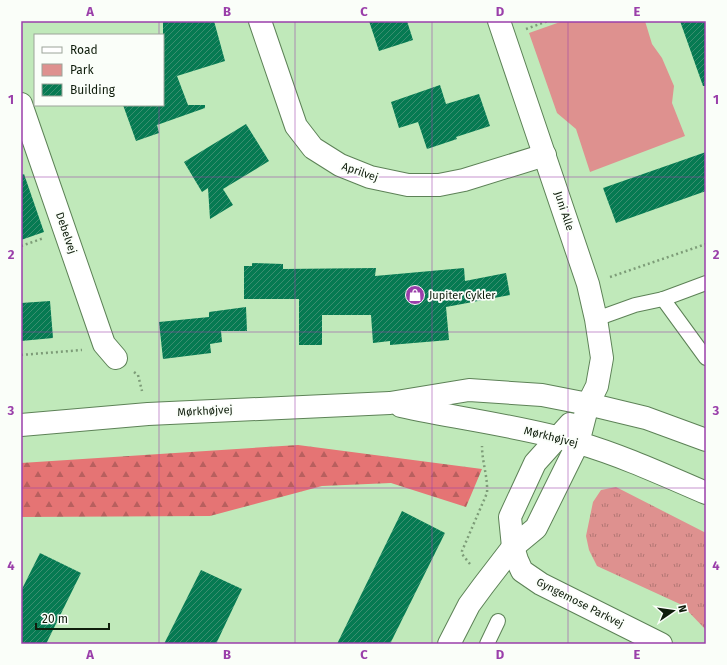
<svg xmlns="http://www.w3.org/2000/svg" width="727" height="665" font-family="'Fira Sans',sans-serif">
	<defs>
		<pattern id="grass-tufts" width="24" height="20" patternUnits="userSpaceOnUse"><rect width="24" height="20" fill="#de918f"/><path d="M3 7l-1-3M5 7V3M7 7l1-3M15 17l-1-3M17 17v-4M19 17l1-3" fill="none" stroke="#b27673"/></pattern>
		<pattern id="forest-firs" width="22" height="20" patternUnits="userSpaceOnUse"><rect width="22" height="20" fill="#e57474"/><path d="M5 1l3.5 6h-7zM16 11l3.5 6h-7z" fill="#b85f5e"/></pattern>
		<pattern id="building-hatch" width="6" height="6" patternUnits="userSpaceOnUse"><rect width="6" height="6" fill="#067a52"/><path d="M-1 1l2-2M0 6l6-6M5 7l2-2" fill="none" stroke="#3b8e70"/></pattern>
	</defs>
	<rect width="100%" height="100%" fill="#c0e9ba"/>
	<polygon fill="url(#grass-tufts)" points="616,487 706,533 706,630 682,605 597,566 589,550 586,536 593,502 601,490"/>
	<polygon fill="url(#forest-firs)" points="298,445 482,469 466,507 391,483 322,486 210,516 21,517 21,463"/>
	<polygon fill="#de918f" points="563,21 645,21 652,44 662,58 674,86 672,103 685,136 590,172 576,129 557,113 529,33"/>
	<g fill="url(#building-hatch)">
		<polygon points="163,21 214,21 225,61 177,76 188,105 205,105 205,108 157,125 159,133 136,141 123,105 163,105"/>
		<polygon points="369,21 407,21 413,40 379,51"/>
		<polygon points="680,21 706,21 706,86 703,86"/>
		<polygon points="440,85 446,104 479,94 490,126 456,137 457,139 427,149 418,122 399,128 391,102"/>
		<polygon points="246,124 269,161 223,189 233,205 210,219 208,188 202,192 184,162"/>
		<polygon points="706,152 706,191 616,223 603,188"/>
		<polygon points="24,174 44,232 21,240 21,175"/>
		<polygon points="252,263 283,264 283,269 376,268 375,276 464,268 465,281 506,273 510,295 446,307 449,340 390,345 390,341 373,343 371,315 322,315 322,345 299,345 299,299 244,299 244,266 252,266"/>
		<polygon points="50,301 53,338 21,341 21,303"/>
		<polygon points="246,307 247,331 221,331 222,342 210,344 211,353 163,359 159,322 209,317 209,312"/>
		<polygon points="402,511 445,533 390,644 337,644"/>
		<polygon points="40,553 81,573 46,644 21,644 21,591"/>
		<polygon points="201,570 242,589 216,644 164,644"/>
	</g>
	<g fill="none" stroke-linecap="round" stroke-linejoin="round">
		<defs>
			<g id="service">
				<polyline points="663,299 706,358"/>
				<polyline points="596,319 635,305 663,299 706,283"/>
				<polyline points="487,644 498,621"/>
			</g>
			<g id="minor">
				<polyline points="260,21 296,126 313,148 340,165 370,177 408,185 439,185 464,180 545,155"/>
				<polyline points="21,104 104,344 116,358"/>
				<polyline points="570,424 535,463 510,517 513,547 517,560 522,571 541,584 661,644"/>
				<polyline points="449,644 469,605 483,586 513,547 536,528 578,443 588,404 597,386 602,358 596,319 588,284 499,21"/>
			</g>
			<g id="tertiary">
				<path d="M401,406c59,13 120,20 178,37 44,13 85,32 127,50"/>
				<polyline points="21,425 148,414 390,403 469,390 542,395 588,404 646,418 706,440"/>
			</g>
		</defs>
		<use href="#service" stroke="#5d8257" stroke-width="16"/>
		<use href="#minor" stroke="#5d8257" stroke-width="24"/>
		<use href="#tertiary" stroke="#5d8257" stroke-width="24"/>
		<g stroke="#7d9c78" stroke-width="2.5" stroke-dasharray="2 3" stroke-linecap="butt">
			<polyline points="526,29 548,21"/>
			<polyline points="21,246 44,238"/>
			<polyline points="610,277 706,244"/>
			<polyline points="21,355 82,350"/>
			<polyline points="134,372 138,375 142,391"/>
			<path d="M470,564l-8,-10v-3l25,-58c1,-16 -5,-31 -5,-47"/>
		</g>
		<use href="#service" stroke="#fff" stroke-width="14"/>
		<use href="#minor" stroke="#fff" stroke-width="22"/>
		<use href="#tertiary" stroke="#fff" stroke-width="22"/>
	</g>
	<path fill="none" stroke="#9a3faa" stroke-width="1" stroke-opacity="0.55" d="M159,21v14M295,21v623M432,21v623M568,21v623M159,105v539M21,177h685M21,332h685M21,488h685"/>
	<defs>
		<symbol id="shop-disc" viewBox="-11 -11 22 22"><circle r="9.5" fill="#9a3faa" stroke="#fafef9"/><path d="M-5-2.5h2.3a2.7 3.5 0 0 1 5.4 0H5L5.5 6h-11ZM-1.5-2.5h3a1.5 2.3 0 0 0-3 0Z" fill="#fff"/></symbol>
	</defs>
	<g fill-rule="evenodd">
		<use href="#shop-disc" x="404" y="284" width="22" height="22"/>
	</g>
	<g text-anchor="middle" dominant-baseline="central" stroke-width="3.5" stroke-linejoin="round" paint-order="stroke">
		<g font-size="11" fill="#0f1d0c" stroke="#fafef9">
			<text transform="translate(360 172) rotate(19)">Aprilvej</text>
			<text transform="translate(564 211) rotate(72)">Juni Alle</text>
			<text transform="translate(66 233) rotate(71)">Debelvej</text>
			<text transform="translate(205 411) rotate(-3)">Mørkhøjvej</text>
			<text transform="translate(551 437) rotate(14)">Mørkhøjvej</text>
			<text transform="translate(580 603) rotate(27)">Gyngemose Parkvej</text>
		</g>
		<g font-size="11" fill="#0f1d0c" stroke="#fafef9" text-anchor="start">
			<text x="429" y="295">Jupiter Cykler</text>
		</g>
	</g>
	<rect width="727" height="665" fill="none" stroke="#fafef9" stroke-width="44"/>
	<rect x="34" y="34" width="130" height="72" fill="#fafef9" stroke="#9ca49a"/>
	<rect x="42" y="47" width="20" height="6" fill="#ffffff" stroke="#9ca49a"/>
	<text x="70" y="54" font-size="12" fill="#0f1d0c">Road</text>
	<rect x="42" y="64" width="20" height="12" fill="#de918f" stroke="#9ca49a"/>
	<text x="70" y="74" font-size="12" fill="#0f1d0c">Park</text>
	<rect x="42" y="84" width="20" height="12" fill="url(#building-hatch)" stroke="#9ca49a"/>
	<text x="70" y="94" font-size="12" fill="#0f1d0c">Building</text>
	<g transform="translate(673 611) rotate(77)" stroke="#fafef9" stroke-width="3" paint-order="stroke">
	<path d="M0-3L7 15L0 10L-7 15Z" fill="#0f1d0c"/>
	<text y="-6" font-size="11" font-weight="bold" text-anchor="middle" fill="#0f1d0c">N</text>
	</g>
	<path d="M36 623v6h73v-6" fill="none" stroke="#0f1d0c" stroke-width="2"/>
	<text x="42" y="623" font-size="12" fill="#0f1d0c" stroke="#fafef9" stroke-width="3" paint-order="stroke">20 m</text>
	<rect x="22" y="22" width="683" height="621" fill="none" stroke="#9a3faa" stroke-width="1.5"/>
	<g font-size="13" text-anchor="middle" font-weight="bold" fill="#9a3faa">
		<text x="90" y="16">A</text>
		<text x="227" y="16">B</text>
		<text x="364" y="16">C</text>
		<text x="500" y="16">D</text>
		<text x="637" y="16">E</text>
		<text x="11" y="104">1</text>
		<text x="716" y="104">1</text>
		<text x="11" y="259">2</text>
		<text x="716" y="259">2</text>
		<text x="11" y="415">3</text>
		<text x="716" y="415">3</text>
		<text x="11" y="570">4</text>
		<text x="716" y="570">4</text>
		<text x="90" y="659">A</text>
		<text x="227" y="659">B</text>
		<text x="364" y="659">C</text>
		<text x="500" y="659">D</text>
		<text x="637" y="659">E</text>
	</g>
</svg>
